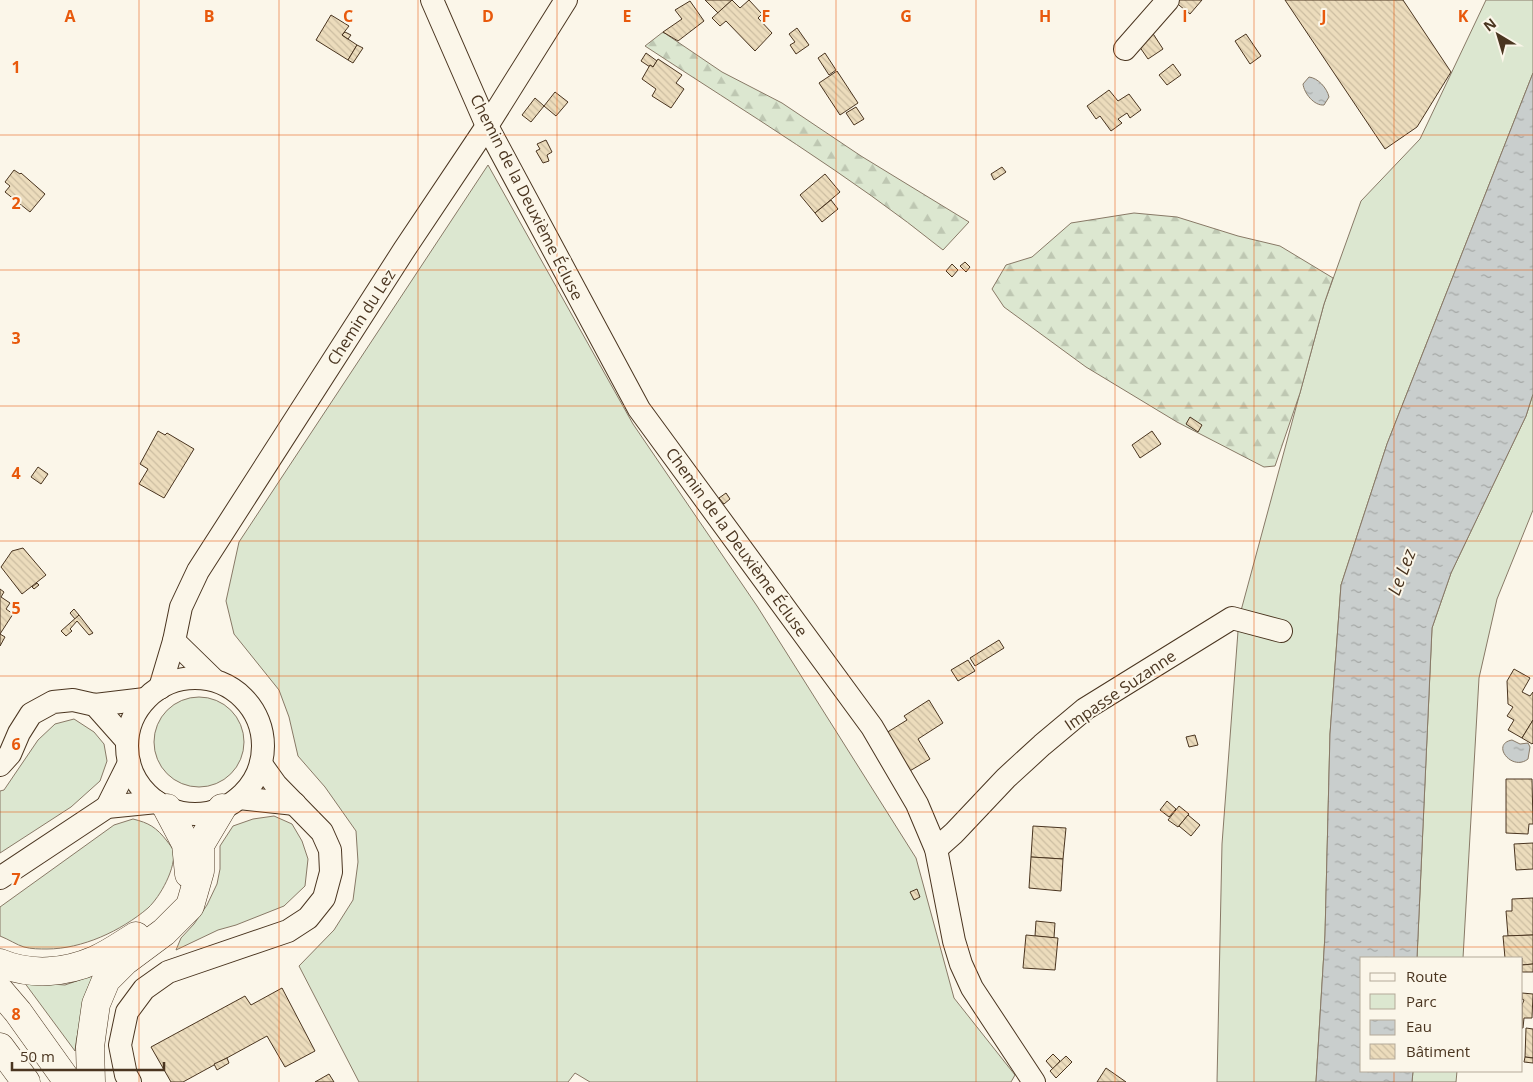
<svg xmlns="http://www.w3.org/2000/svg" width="1533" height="1082" font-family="'Open Sans',sans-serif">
	<defs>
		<pattern id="forest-firs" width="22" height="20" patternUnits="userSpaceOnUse" patternTransform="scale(1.25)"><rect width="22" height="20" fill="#dce7d0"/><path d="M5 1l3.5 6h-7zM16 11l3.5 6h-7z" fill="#bec7b2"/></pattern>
		<pattern id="water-ripples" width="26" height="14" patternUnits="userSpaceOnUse" patternTransform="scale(1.25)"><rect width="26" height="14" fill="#c9cecd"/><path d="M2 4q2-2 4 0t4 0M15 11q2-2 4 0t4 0" fill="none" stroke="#a5a8a6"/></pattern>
		<pattern id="building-back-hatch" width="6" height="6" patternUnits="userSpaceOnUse" patternTransform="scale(1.25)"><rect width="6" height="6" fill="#ecdcbc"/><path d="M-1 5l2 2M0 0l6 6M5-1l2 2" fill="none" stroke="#ccbda1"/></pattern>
	</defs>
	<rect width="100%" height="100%" fill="#fbf6e9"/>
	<g fill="#dce7d0" stroke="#887966">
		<polygon points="1486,0 1533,0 1533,73 1387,444 1341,585 1330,734 1325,935 1316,1082 1217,1082 1222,844 1239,618 1324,304 1361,201 1420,139"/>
		<polygon points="488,165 633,424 757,606 916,858 954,998 1015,1075 1011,1082 590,1082 575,1073 568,1082 359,1082 299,966 334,930 353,900 358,862 356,831 325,787 298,756 289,717 279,690 234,634 226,601 239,542"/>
		<polygon points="1533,394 1533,510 1497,599 1479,678 1463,958 1417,958 1432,628 1451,573 1526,416"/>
		<circle cx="199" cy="742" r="45"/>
		<polygon points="74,719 94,732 104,744 107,761 100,781 71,807 0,853 0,791 4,790 38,740 55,724"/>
		<polygon points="274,816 292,824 302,841 308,859 305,886 284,906 236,925 218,930 176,950 181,938 194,924 207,905 217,884 220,869 220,846 233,826 253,819"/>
		<path d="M133,819c16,4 23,8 34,22 2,3 5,6 6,9 4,17 -13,47 -25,58 -27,23 -66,41 -101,41 -7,0 -16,0 -23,-2 -7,-2 -16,-8 -24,-11v-29l114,-82z"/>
		<path d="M99,973c-12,28 -21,48 -24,78l-51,-69 41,3z"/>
		<polygon points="1413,1071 1457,1071 1456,1082 1412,1082"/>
	</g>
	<g fill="url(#forest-firs)" stroke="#887966">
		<path d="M663,32l59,40 60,31 79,53 108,66 -26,28c-93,-75 -198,-138 -298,-204z"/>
		<polygon points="1134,213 1177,217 1238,236 1280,246 1333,278 1324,304 1300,393 1275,466 1264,467 1177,422 1086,367 1004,307 992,289 1006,265 1032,257 1071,223"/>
	</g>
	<g fill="url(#water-ripples)" stroke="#887966">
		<polygon points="1533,73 1533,394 1526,416 1451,573 1432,628 1417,958 1362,958 1362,1071 1413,1071 1412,1082 1316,1082 1325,935 1330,734 1341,585 1387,444"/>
		<path d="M1309,77c9,1 18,11 20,20l-5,8c-10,1 -20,-12 -21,-21z"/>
		<path d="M1512,740l8,4 8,-1 2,4 -2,12c-16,13 -38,-15 -16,-19z"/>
	</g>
	<g fill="url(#building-back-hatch)" stroke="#4a3520">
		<polygon points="705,0 732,0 718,13"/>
		<polygon points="732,0 740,8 749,0 762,14 758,18 772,33 755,51 726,21 720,26 712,18"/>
		<polygon points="1175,0 1202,0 1190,14 1174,1"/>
		<polygon points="1285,0 1403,0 1451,72 1417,127 1385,149"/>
		<polygon points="690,1 704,21 678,41 663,32 682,19 675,10"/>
		<polygon points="331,15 349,26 342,35 357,45 348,60 316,40"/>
		<polygon points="797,28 809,45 796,54 790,45 795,42 789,34"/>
		<polygon points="1150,29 1163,49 1148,59 1137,43"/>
		<polygon points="345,32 351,35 348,39 342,35"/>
		<polygon points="1246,34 1261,56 1250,64 1235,41"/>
		<polygon points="357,45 363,48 353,63 348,60"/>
		<polygon points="646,53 657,61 653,67 650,65 650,67 641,61"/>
		<polygon points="825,53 836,70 829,75 818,58"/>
		<polygon points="658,59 682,75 676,83 684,89 671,108 652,96 656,89 642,79 650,65 653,67"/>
		<polygon points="1173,64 1181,75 1167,85 1159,75"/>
		<polygon points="837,71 858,103 840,115 819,83"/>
		<polygon points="1109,90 1118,101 1129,94 1141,110 1130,118 1127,113 1118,119 1122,123 1111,131 1100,116 1096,119 1087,106"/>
		<polygon points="555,92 568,102 556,116 544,106"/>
		<polygon points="535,98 544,106 531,122 522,115"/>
		<polygon points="856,107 864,119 854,125 846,113"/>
		<polygon points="546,140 552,152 547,155 549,161 543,163 536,151 540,149 537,144"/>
		<polygon points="1002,167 1006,172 994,180 991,174"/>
		<polygon points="14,170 20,174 21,173 45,194 30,212 5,192 10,186 5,182"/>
		<polygon points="825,174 840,192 815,213 800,195"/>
		<polygon points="831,200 838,209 822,222 815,213"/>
		<polygon points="965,262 970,267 966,272 960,266"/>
		<polygon points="952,264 958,270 952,277 946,271"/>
		<polygon points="1190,417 1202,425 1198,432 1186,424"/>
		<polygon points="158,431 165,435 167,433 194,449 164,498 139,484 148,469 140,464"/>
		<polygon points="1152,431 1161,444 1140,458 1132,445"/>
		<polygon points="38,467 48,474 41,484 31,477"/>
		<polygon points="726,493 730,499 724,504 719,498"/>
		<polygon points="23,548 46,575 22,594 1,567 12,551"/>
		<polygon points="37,583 39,585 34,589 32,587"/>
		<polygon points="0,589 4,592 1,597 10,603 6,609 13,614 0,634"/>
		<polygon points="74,609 79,615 75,619 70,613"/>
		<polygon points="79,615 93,633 89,635 77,621 70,629 72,631 66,636 61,631"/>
		<polygon points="0,634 5,637 0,646"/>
		<polygon points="999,640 1004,648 975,666 970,658"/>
		<polygon points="968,660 975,671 958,681 951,670"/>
		<polygon points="1514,669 1530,678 1522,692 1530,696 1533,692 1533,720 1522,738 1508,730 1514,720 1507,716 1513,707 1508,704 1507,681"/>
		<polygon points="929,700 943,723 918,739 930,759 908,772 886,733 907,720 904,716"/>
		<polygon points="1533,720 1533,743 1532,744 1522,738"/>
		<polygon points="1195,735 1198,745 1189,747 1186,737"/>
		<polygon points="1506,779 1532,779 1533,824 1529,824 1528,834 1506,833"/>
		<polygon points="1167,801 1176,809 1169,817 1160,810"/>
		<polygon points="1179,806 1189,814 1178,827 1168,820"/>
		<polygon points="1188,815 1200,825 1191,836 1179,826"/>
		<polygon points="1033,826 1066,828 1063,859 1031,857"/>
		<polygon points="1533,843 1533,869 1516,870 1514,844"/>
		<polygon points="1031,857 1063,859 1061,891 1029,888"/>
		<polygon points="917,889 920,897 914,900 910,892"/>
		<polygon points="1533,898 1533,935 1508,936 1506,911 1512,911 1512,899"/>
		<polygon points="1036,921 1055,923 1054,938 1035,936"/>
		<polygon points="1026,935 1058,938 1055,970 1023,968"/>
		<polygon points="1533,935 1533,964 1522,965 1522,958 1505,958 1503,936"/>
		<polygon points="1533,964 1533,972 1522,972 1522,965"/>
		<polygon points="282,988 315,1051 285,1067 267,1036 183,1082 171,1082 151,1047 245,996 251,1005"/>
		<polygon points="1522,993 1533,994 1532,1018 1524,1018 1523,1028 1522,1028 1522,1005 1524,1000 1522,999"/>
		<polygon points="1526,1028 1533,1029 1533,1058 1525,1057"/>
		<polygon points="1053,1054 1060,1061 1053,1069 1046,1061"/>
		<polygon points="1066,1056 1072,1062 1056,1078 1050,1071"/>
		<polygon points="1525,1057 1533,1058 1533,1063 1524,1062"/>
		<polygon points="227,1058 229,1063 217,1070 214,1064"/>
		<polygon points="1106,1068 1126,1082 1097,1082"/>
		<polygon points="329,1074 334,1082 315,1082"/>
	</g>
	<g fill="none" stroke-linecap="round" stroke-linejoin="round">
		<defs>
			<g id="minor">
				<polyline points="432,0 487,126 639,409 872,727 917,804 936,849 954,941 961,964 972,988 1034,1082"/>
				<polyline points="1125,49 1168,0"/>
				<polyline points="174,641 213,679"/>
				<circle cx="195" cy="746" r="68"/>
				<polyline points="160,688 174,641 181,607 198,571 404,250 487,126 566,0"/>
				<polyline points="95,705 127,741"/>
				<polyline points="0,765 10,754 19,733 31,714 53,702 73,700 95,705 145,699"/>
				<polyline points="239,798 295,804"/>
				<polyline points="107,807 129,763"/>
				<polyline points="936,849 954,833 1006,778 1042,745 1085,709 1232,618 1281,631"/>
				<polyline points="0,878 107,807 157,802"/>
				<polyline points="130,1082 126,1075 120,1045 127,1012 144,989 168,972 288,931 308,918 324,898 331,872 330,850 322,832 276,785 261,764"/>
			</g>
			<g id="major">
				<polyline points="167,808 186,844 189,874"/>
				<path d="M0,963c31,13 65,10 95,-3 14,-6 28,-16 41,-24"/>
				<polyline points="0,991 18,1012 68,1082"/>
				<polyline points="0,1047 26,1082"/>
				<polyline points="91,1082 90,1047 92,1032 96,1004 106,980 125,961 164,932 190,906 200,871 200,845 222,808"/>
			</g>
		</defs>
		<use href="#minor" stroke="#4a3520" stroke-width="24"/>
		<use href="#major" stroke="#4a3520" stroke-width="29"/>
		<use href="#minor" stroke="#fbf6e9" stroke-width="22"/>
		<use href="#major" stroke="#fbf6e9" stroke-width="28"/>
	</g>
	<path fill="none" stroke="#e8590c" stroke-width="1" stroke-opacity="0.55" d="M139,0v1082M279,0v1082M418,0v1082M557,0v1082M697,0v1082M836,0v1082M976,0v1082M1115,0v1082M1254,0v1082M1394,0v958M0,135h1533M0,270h1533M0,406h1533M0,541h1533M0,676h1533M0,812h1533M0,947h1533M1394,1071v11"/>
	<g text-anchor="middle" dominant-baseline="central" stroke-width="4" stroke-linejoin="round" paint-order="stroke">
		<g font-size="16" fill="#4a3520" stroke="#fbf6e9">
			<text transform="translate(527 197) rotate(63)">Chemin de la Deuxième Écluse</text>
			<text transform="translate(361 317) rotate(-57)">Chemin du Lez</text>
			<text transform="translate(737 542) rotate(54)">Chemin de la Deuxième Écluse</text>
			<text transform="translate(1120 690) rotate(-34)">Impasse Suzanne</text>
		</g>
		<g font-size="18" font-style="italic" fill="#4a3520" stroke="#fbf6e9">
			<text transform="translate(1401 572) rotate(-69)">Le Lez</text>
		</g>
	</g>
	<g font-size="16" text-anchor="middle" font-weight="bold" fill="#e8590c" stroke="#fbf6e9" stroke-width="4" stroke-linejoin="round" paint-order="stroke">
		<text x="70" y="22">A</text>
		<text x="209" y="22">B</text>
		<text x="348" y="22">C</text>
		<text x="488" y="22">D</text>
		<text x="627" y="22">E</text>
		<text x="766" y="22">F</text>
		<text x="906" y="22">G</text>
		<text x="1045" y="22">H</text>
		<text x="1185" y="22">I</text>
		<text x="1324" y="22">J</text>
		<text x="1463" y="22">K</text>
		<text x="16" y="73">1</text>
		<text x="16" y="209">2</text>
		<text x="16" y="344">3</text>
		<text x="16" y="479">4</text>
		<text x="16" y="614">5</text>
		<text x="16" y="750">6</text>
		<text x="16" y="885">7</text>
		<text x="16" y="1020">8</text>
	</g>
	<rect x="1360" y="957" width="162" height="115" fill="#fbf6e9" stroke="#b4a999"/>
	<rect x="1370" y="973" width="25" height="8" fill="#fbf6e9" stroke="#b4a999"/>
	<text x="1406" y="982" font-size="15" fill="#4a3520">Route</text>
	<rect x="1370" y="994" width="25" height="15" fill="#dce7d0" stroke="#b4a999"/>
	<text x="1406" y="1007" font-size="15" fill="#4a3520">Parc</text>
	<rect x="1370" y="1020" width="25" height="15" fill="url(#water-ripples)" stroke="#b4a999"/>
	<text x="1406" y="1032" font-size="15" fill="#4a3520">Eau</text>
	<rect x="1370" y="1044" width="25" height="15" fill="url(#building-back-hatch)" stroke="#b4a999"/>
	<text x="1406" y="1057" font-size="15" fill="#4a3520">Bâtiment</text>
	<g transform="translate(1498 35) rotate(322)" stroke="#fbf6e9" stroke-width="4" paint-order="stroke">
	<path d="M0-4L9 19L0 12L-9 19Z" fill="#4a3520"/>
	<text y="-8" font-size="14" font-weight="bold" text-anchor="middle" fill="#4a3520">N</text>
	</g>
	<path d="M12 1062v8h152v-8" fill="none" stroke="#4a3520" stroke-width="2.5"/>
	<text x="20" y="1062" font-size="15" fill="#4a3520" stroke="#fbf6e9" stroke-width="4" paint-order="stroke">50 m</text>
</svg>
